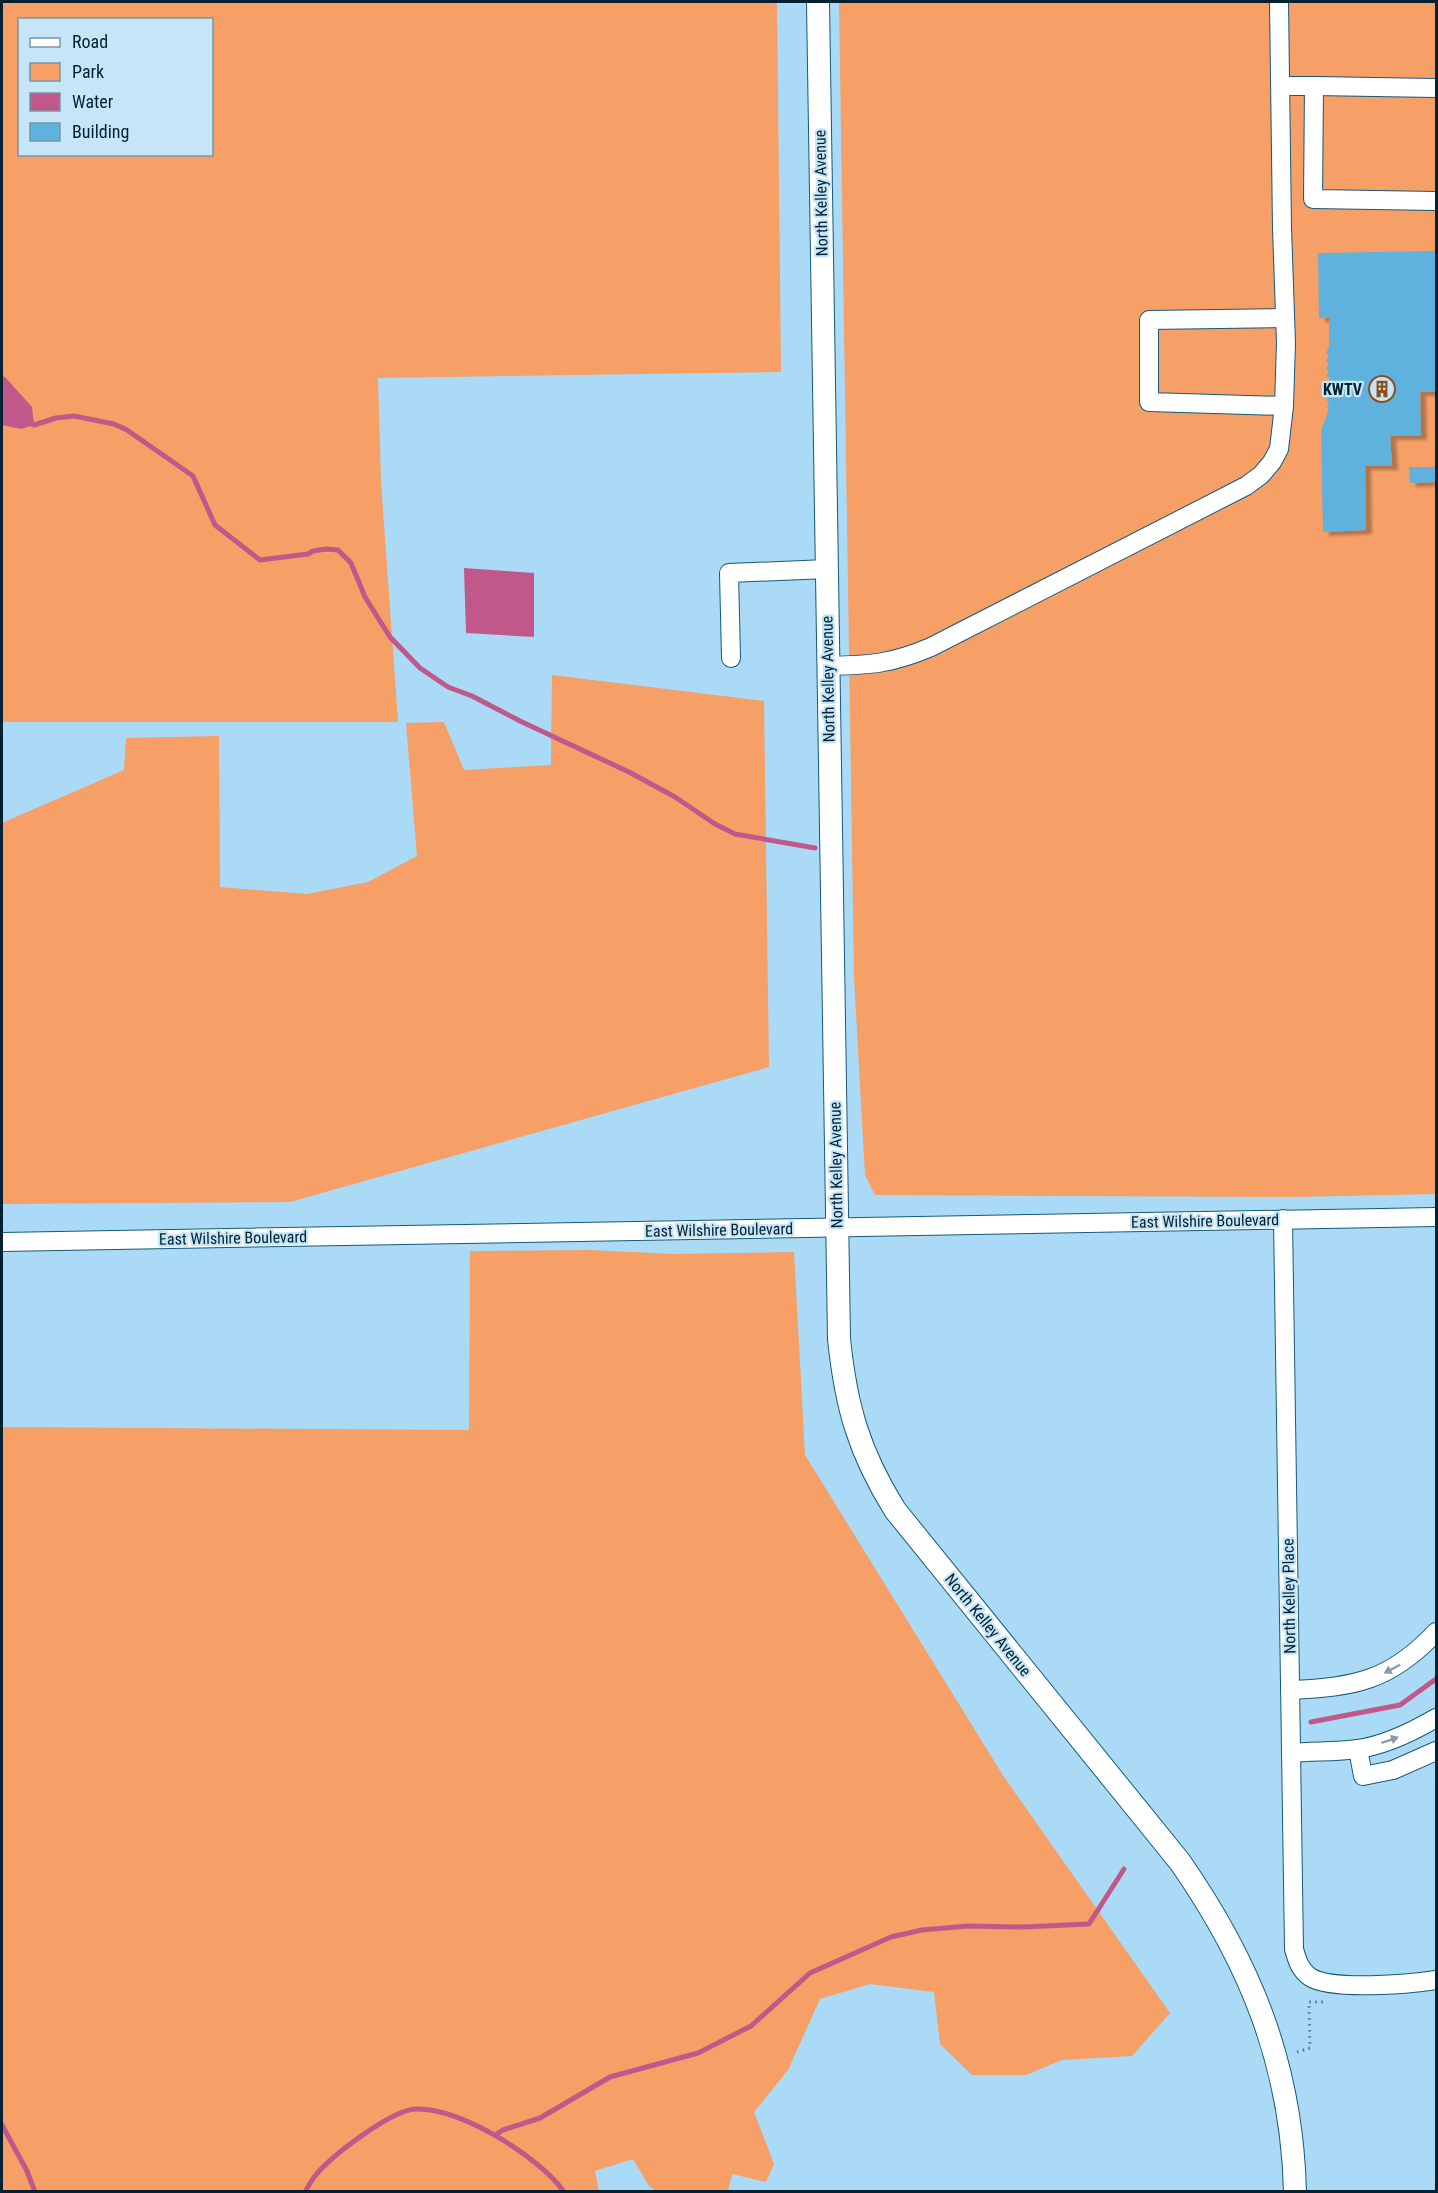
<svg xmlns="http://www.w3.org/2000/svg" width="1438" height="2193" font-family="'Roboto Condensed',sans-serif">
	<defs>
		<filter id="shadow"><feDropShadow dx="6" dy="4" stdDeviation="1.5" flood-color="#0004"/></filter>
	</defs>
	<rect width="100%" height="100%" fill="#abdaf6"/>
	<g fill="#f69f66" fill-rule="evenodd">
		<path d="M2,2h775l4,370 -403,6 3,103 17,241h-396zM20,20h192v134h-192z"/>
		<polygon points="839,2 1436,2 1436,1194 1294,1197 875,1195 865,1175 854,977"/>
		<polygon points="552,675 764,701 769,1067 290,1202 2,1204 2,823 124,770 126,738 219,736 220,887 307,894 368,882 417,856 406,723 444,722 464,770 551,765"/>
		<polygon points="590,1250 673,1254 794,1252 805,1455 1004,1777 1170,2013 1132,2056 1062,2060 1026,2075 972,2075 940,2044 934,1992 870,1984 820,1999 788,2070 754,2112 774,2164 766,2182 732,2174 728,2191 656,2191 649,2186 633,2159 595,2171 599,2191 2,2191 2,1427 469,1430 470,1251"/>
	</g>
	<g fill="#c05989">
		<polygon points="2,376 5,377 32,407 34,425 21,429 2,425"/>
		<polygon points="464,568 534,573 534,637 466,633"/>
	</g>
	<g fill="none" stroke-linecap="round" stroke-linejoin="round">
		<g stroke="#c05989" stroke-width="5">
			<polyline points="29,422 34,425 56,418 74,416 114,424 127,430 193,476 215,525 260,560 308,554 313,551 326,549 338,550 351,563 365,597 390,637 420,668 448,687 472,696 520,721 629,772 675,797 715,824 735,834 815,848"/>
			<polyline points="1311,1722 1400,1705 1436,1679"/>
			<polyline points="2,2125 27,2171 35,2192"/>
			<polyline points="495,2135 503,2130 540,2118 610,2077 698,2053 751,2026 810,1973 891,1937 922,1930 968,1926 1023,1927 1089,1924 1124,1869"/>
			<path d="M305,2192c3,-5 6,-11 10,-16 16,-20 76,-66 101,-67 43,-2 124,48 148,83"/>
		</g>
	</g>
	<g fill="#5eb2de" filter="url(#shadow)">
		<polygon points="1437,251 1437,392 1420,392 1421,436 1390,436 1392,466 1365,466 1366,530 1323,532 1321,431 1329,409 1327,408 1329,401 1327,401 1329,394 1326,393 1330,377 1326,377 1329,370 1326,370 1329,363 1326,362 1329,355 1326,354 1329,346 1329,318 1319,318 1318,253"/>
		<polygon points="1409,467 1437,467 1437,482 1410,483"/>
	</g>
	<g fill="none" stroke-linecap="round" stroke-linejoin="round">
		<defs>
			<g id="minor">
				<polyline points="1281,86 1314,86 1313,199 1436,201"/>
				<polyline points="1314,86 1436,88"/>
				<polyline points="1284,406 1149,402 1149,320 1285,318"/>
				<polyline points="731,658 729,573 827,569"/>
				<path d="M828,666c43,-1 63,-2 103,-19l315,-161 15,-11 11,-13 7,-13 5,-43 2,-63 -4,-115 -3,-226"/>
				<path d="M1283,1219l11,730c3,11 6,21 16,28 22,14 100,7 126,3"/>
				<polyline points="2,1242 1436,1217"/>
				<path d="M1290,1690c65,-3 100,-9 146,-58"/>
				<polyline points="1358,1749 1363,1776 1393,1770 1436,1751"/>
				<path d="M1291,1753c22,-2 45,-1 67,-4 28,-4 54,-17 78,-31"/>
			</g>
			<path id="major" d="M818,2l21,1337c7,68 20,113 56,171l285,352c71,102 112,204 115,330"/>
		</defs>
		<use href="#minor" stroke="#145a79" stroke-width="20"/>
		<use href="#major" stroke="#145a79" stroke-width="24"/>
		<polyline stroke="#51798e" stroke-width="3" stroke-dasharray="1.5 4.5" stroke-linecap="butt" points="1297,2052 1310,2048 1309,2002 1327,2002"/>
		<use href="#minor" stroke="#fff" stroke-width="18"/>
		<use href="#major" stroke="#fff" stroke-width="22"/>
	</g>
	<defs><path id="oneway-solid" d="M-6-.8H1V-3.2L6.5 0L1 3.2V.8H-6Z" transform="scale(1.5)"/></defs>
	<g fill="#8c9ba2">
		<use href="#oneway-solid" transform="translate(1392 1669) rotate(152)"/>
		<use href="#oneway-solid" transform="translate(1390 1740) rotate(-19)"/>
	</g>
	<defs>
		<symbol id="building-ring" viewBox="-11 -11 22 22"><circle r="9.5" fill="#c6e5f7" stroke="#904e1d" stroke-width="1.5"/><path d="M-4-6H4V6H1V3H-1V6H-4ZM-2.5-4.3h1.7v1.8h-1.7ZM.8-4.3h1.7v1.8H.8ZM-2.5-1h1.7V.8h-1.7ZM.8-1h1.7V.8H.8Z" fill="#904e1d"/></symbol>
	</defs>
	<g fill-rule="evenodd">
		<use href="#building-ring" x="1367" y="374" width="30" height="30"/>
	</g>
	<g text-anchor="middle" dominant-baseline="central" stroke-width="4.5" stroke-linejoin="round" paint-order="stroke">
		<g font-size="16" fill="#002131" stroke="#c6e5f7">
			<text transform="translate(821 193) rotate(-91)">North Kelley Avenue</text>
			<text transform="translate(828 679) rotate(-91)">North Kelley Avenue</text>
			<text transform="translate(836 1165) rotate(-91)">North Kelley Avenue</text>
			<text transform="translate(1205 1221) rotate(-1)">East Wilshire Boulevard</text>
			<text transform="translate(719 1230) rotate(-1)">East Wilshire Boulevard</text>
			<text transform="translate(233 1238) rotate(-1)">East Wilshire Boulevard</text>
			<text transform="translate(1289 1596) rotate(-91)">North Kelley Place</text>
			<text transform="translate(988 1625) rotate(51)">North Kelley Avenue</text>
		</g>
		<g font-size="16" font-weight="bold" fill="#002131" stroke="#c6e5f7" text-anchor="end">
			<text x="1362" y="389">KWTV</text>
		</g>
	</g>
	<rect width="1438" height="2193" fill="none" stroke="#002131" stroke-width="6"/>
	<rect x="18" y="18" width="195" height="138" fill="#c6e5f7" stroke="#7797a8" stroke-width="1.5"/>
	<rect x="30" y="38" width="30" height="9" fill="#ffffff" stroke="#7797a8" stroke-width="1.5"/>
	<text x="72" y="48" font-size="18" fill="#002131">Road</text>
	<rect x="30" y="63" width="30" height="18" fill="#f69f66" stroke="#7797a8" stroke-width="1.5"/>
	<text x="72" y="78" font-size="18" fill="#002131">Park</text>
	<rect x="30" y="93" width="30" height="18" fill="#c05989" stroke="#7797a8" stroke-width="1.5"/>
	<text x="72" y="108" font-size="18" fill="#002131">Water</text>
	<rect x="30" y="123" width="30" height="18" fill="#5eb2de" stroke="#7797a8" stroke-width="1.5"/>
	<text x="72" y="138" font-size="18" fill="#002131">Building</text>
</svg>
